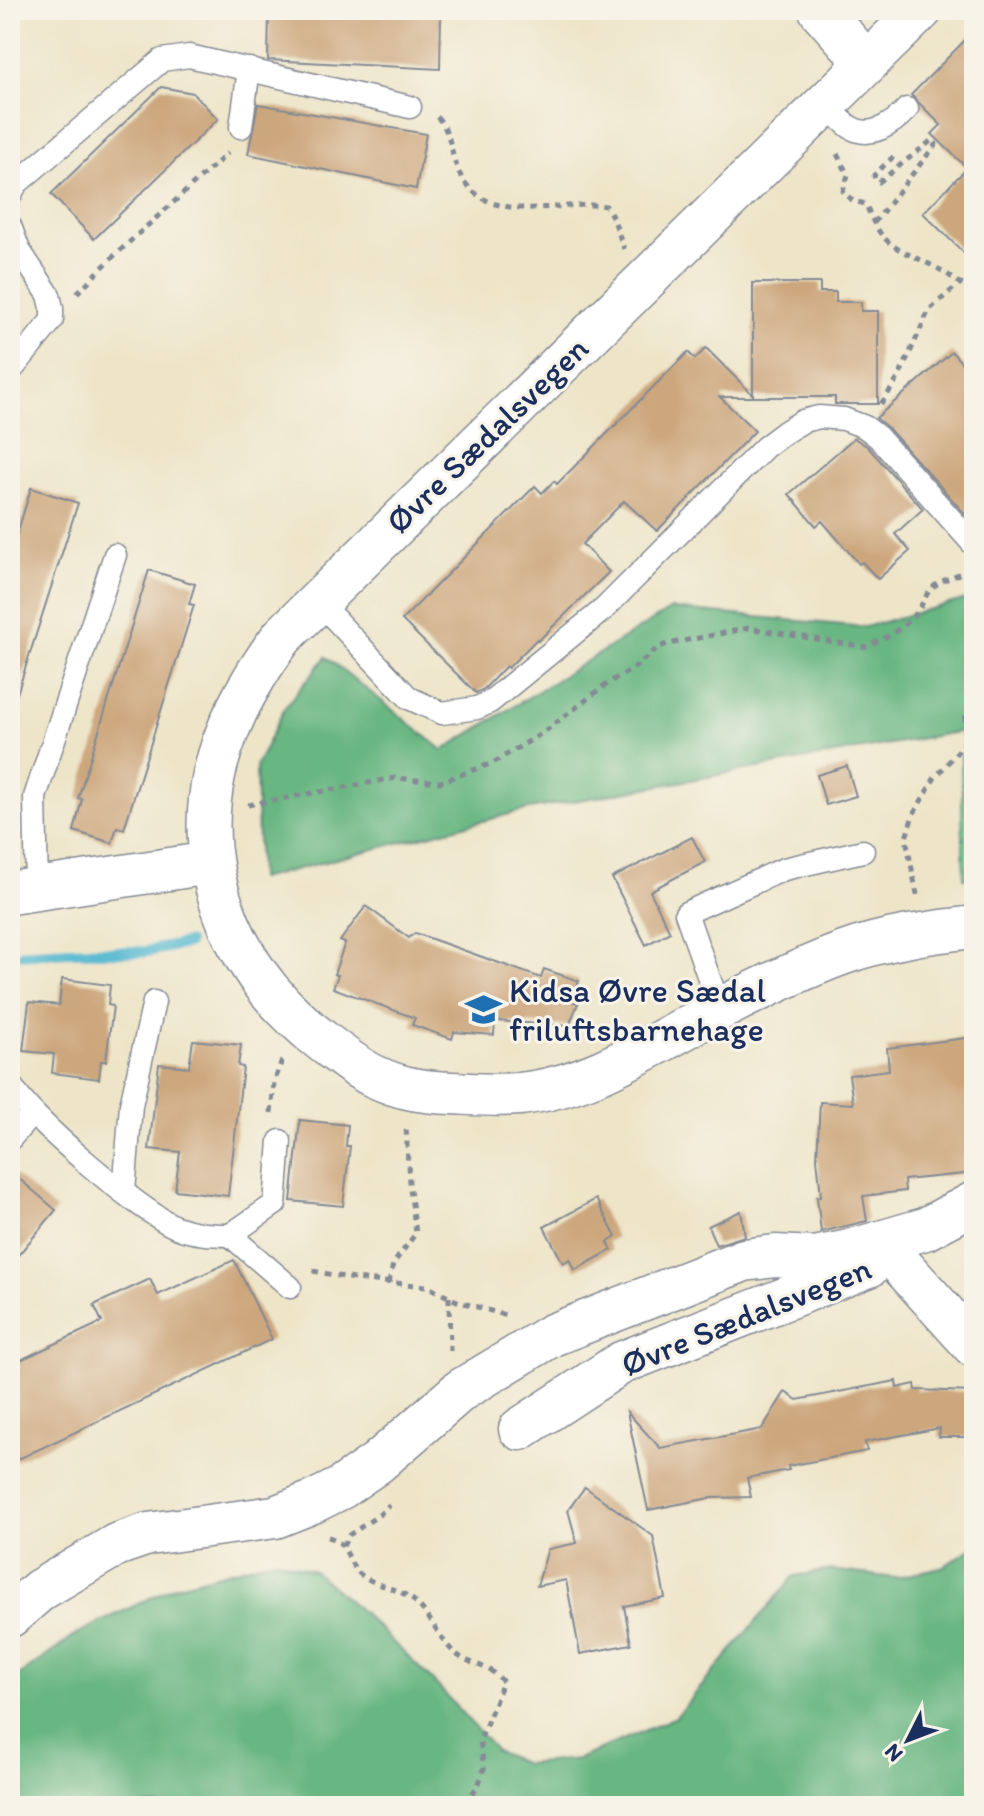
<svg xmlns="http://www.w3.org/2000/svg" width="984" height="1816" font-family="Itim,sans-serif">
	<rect width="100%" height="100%" fill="#f7f3e8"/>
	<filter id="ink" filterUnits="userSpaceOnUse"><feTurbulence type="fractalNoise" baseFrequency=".0125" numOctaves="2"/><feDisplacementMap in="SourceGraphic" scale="16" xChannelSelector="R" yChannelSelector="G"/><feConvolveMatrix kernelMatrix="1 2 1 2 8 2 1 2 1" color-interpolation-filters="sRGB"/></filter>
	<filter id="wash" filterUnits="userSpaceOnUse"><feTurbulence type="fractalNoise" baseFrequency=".006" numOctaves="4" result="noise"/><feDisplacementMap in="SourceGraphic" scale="32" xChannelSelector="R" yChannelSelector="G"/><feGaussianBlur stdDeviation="1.8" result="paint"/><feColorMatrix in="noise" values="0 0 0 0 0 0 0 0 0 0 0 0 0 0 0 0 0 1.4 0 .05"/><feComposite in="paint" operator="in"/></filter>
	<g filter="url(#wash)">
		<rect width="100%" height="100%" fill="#eee5c9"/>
		<polygon fill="#7fd599" stroke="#4d827c" stroke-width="2" points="961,755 974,755 974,878 964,878"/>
		<g fill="#67b681" stroke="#417270" stroke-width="2">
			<polygon points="974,597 974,729 529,809 259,879 256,766 285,707 326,657 443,750 671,609 865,627"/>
			<polygon points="974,1547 974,1806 10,1806 10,1682 80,1632 175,1586 275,1559 314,1571 363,1613 437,1685 496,1751 525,1764 578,1759 676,1717 794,1576 831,1570 896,1578 944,1566"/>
		</g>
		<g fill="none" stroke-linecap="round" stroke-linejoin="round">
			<polyline stroke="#51b7d0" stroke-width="11" points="23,954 80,951 144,952 188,943"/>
		</g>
		<g id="blocks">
			<g fill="#cca67c">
				<polygon points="269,11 441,13 440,69 268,60"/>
				<polygon points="974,31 974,263 923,213 967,168 932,134 941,125 911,95"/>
				<polygon points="161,87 193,93 218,119 94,239 51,194"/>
				<polygon points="258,104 426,134 416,189 248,154"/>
				<polygon points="753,283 820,283 820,292 836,292 836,302 861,302 861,311 878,311 878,404 835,404 835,397 720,397 755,431 657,531 624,501 582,544 609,572 538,641 537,639 508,668 506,666 484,689 476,693 402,620 535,486 542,493 554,481 557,484 688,352 695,359 706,348 753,395"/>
				<polygon points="952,352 974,377 974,524 888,428 876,418"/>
				<polygon points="854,438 868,447 923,509 895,534 910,551 878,579 862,562 859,564 822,521 816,526 789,494"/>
				<polygon points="31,488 78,503 16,697 10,696 10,557"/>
				<polygon points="149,570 195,584 189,604 194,605 124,829 117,827 112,843 74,831 82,799 78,798"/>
				<polygon points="847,766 856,796 826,805 817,775"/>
				<polygon points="692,837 705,862 650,891 670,932 646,945 612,878"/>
				<polygon points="366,906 409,938 415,933 541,978 544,969 579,981 572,1001 578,1003 569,1026 495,1021 494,1035 454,1032 452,1039 412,1025 415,1018 333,988 338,975 334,974 345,943 340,941"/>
				<polygon points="62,979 110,985 108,1005 113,1006 106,1061 101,1061 99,1079 52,1073 54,1054 23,1051 29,1002 59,1005"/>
				<polygon points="974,1037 974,1173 904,1180 905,1191 863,1196 867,1221 821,1232 817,1197 821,1196 817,1158 820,1102 853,1104 849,1075 889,1070 887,1048"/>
				<polygon points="193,1040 241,1045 238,1066 243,1067 228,1196 175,1190 180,1152 149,1149 159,1064 189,1067"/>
				<polygon points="300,1120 348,1125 346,1146 350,1146 343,1206 291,1201"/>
				<polygon points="10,1171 56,1210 10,1265"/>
				<polygon points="596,1199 616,1237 608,1242 612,1250 575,1270 570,1259 563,1263 544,1227"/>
				<polygon points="741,1211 745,1236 716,1245 708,1226"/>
				<polygon points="234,1260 272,1339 10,1463 10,1365 102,1322 94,1305 150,1279 158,1295"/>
				<polygon points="896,1381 897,1388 915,1384 916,1390 974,1392 974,1437 939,1437 940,1428 865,1442 867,1451 788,1466 789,1470 747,1478 751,1497 710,1498 648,1510 627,1412 660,1448 762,1429 785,1392 797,1400"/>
				<polygon points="585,1487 653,1536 665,1598 624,1606 631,1644 580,1654 566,1580 537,1586 548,1549 577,1543 568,1510"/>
			</g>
		</g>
	</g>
	<g filter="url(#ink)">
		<use href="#blocks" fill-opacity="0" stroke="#848a94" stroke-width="2"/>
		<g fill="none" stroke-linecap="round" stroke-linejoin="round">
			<defs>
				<g id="lane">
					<path d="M826,104c7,7 15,17 24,23 20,13 43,-3 57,-18"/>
					<polyline points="241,127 249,69"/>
					<polyline points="10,196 16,184 162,60 189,56 410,107"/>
					<polyline points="10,226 19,250 49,295 52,308 52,320 10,372"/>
					<polyline points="317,600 409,698 442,713 477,708 490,702 604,609 765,447 785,432 803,421 819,417 844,419 865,427 878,437 974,545"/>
					<polyline points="37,890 35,797 115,555"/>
					<polyline points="720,1009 686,913 784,869 863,851"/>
					<path d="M10,1083c15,33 131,129 166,144 18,7 34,8 54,8l60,52"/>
					<polyline points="10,1139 32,1114"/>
					<polyline points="124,1192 131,1105 154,1002"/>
					<polyline points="230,1235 275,1204 280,1141"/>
				</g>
				<g id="street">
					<polyline points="820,10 867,63"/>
					<path d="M921,10l-639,627c-66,88 -97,181 -53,287 21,50 54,87 97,120 16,12 32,25 50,33 25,12 49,15 76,16 22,1 45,3 67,1 75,-7 144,-56 209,-89 38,-19 77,-38 116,-52 41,-15 87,-21 130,-26"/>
					<polyline points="10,893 210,863"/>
					<polyline points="893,1256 974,1346"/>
					<polyline points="520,1429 621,1363 869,1266"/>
					<polyline points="10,1616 40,1590 116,1545 148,1534 275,1517 313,1502 341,1488 377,1463 461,1390 552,1335 744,1260 775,1256 814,1258 849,1251 925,1229 974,1203"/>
				</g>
			</defs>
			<use href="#lane" stroke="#848a94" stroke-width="25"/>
			<use href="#street" stroke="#848a94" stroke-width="45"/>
			<g stroke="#848a94" stroke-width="5" stroke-dasharray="6 6" stroke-linecap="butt">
				<path d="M437,117c16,16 13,42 25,61 30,49 98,22 144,28l8,14 10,29"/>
				<path d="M837,154l11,21 -5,16 10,10 13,3c16,46 33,44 71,64 13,7 25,17 37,25"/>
				<polyline points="874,223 936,144 932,140 879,182 875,180 874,175 894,156"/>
				<polyline points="77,293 115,255 228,153"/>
				<polyline points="881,404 899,377 929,310 960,283"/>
				<path d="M248,805l147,-27 45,4 53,-19 51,-31 67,-51 22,-12 26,-22 9,-3 81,-16 115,19c19,-7 41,-19 54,-36 5,-7 7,-16 13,-22 9,-9 23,-12 34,-18"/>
				<polyline points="917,895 906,838 913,815 934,779 964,744 965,718 974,701"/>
				<polyline points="271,1113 274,1083 283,1057"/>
				<polyline points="313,1271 354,1279 426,1286 457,1301 508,1316"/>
				<polyline points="389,1283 393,1264 416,1233 409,1182 406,1127"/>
				<polyline points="449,1297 450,1352"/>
				<path d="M328,1537c21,5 18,24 31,36 13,12 35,14 50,24 21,14 28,41 47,57 15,12 34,10 47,28l-23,58 4,29 -6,17 -16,20"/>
				<polyline points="343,1546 349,1535 379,1515 389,1505"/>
			</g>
			<use href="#lane" stroke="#fff" stroke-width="22"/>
			<use href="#street" stroke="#fff" stroke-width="42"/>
		</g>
	</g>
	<defs>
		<symbol id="school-bare" viewBox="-9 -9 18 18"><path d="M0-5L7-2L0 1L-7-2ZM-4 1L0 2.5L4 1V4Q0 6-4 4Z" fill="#1f6fb2" stroke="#f7f3e8" stroke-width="2.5" paint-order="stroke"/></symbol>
	</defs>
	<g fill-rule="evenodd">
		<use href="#school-bare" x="458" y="984" width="51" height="51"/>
	</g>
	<g text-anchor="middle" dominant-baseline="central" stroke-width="6" stroke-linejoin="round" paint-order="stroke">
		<g font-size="34" fill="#1b2f5e" stroke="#f7f3e8">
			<text transform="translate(487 435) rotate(-44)">Øvre Sædalsvegen</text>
			<text transform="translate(746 1316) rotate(-22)">Øvre Sædalsvegen</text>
		</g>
		<g font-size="34" fill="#1b2f5e" stroke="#f7f3e8" text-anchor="start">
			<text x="509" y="990">Kidsa Øvre Sædal<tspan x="509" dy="39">friluftsbarnehage</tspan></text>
		</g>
	</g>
	<rect width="984" height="1816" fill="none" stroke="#f7f3e8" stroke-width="40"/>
	<g transform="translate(908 1740) rotate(228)" stroke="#f7f3e8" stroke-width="6" paint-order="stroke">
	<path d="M0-6L14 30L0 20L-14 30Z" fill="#1b2f5e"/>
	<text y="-12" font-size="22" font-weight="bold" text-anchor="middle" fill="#1b2f5e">N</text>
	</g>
</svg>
